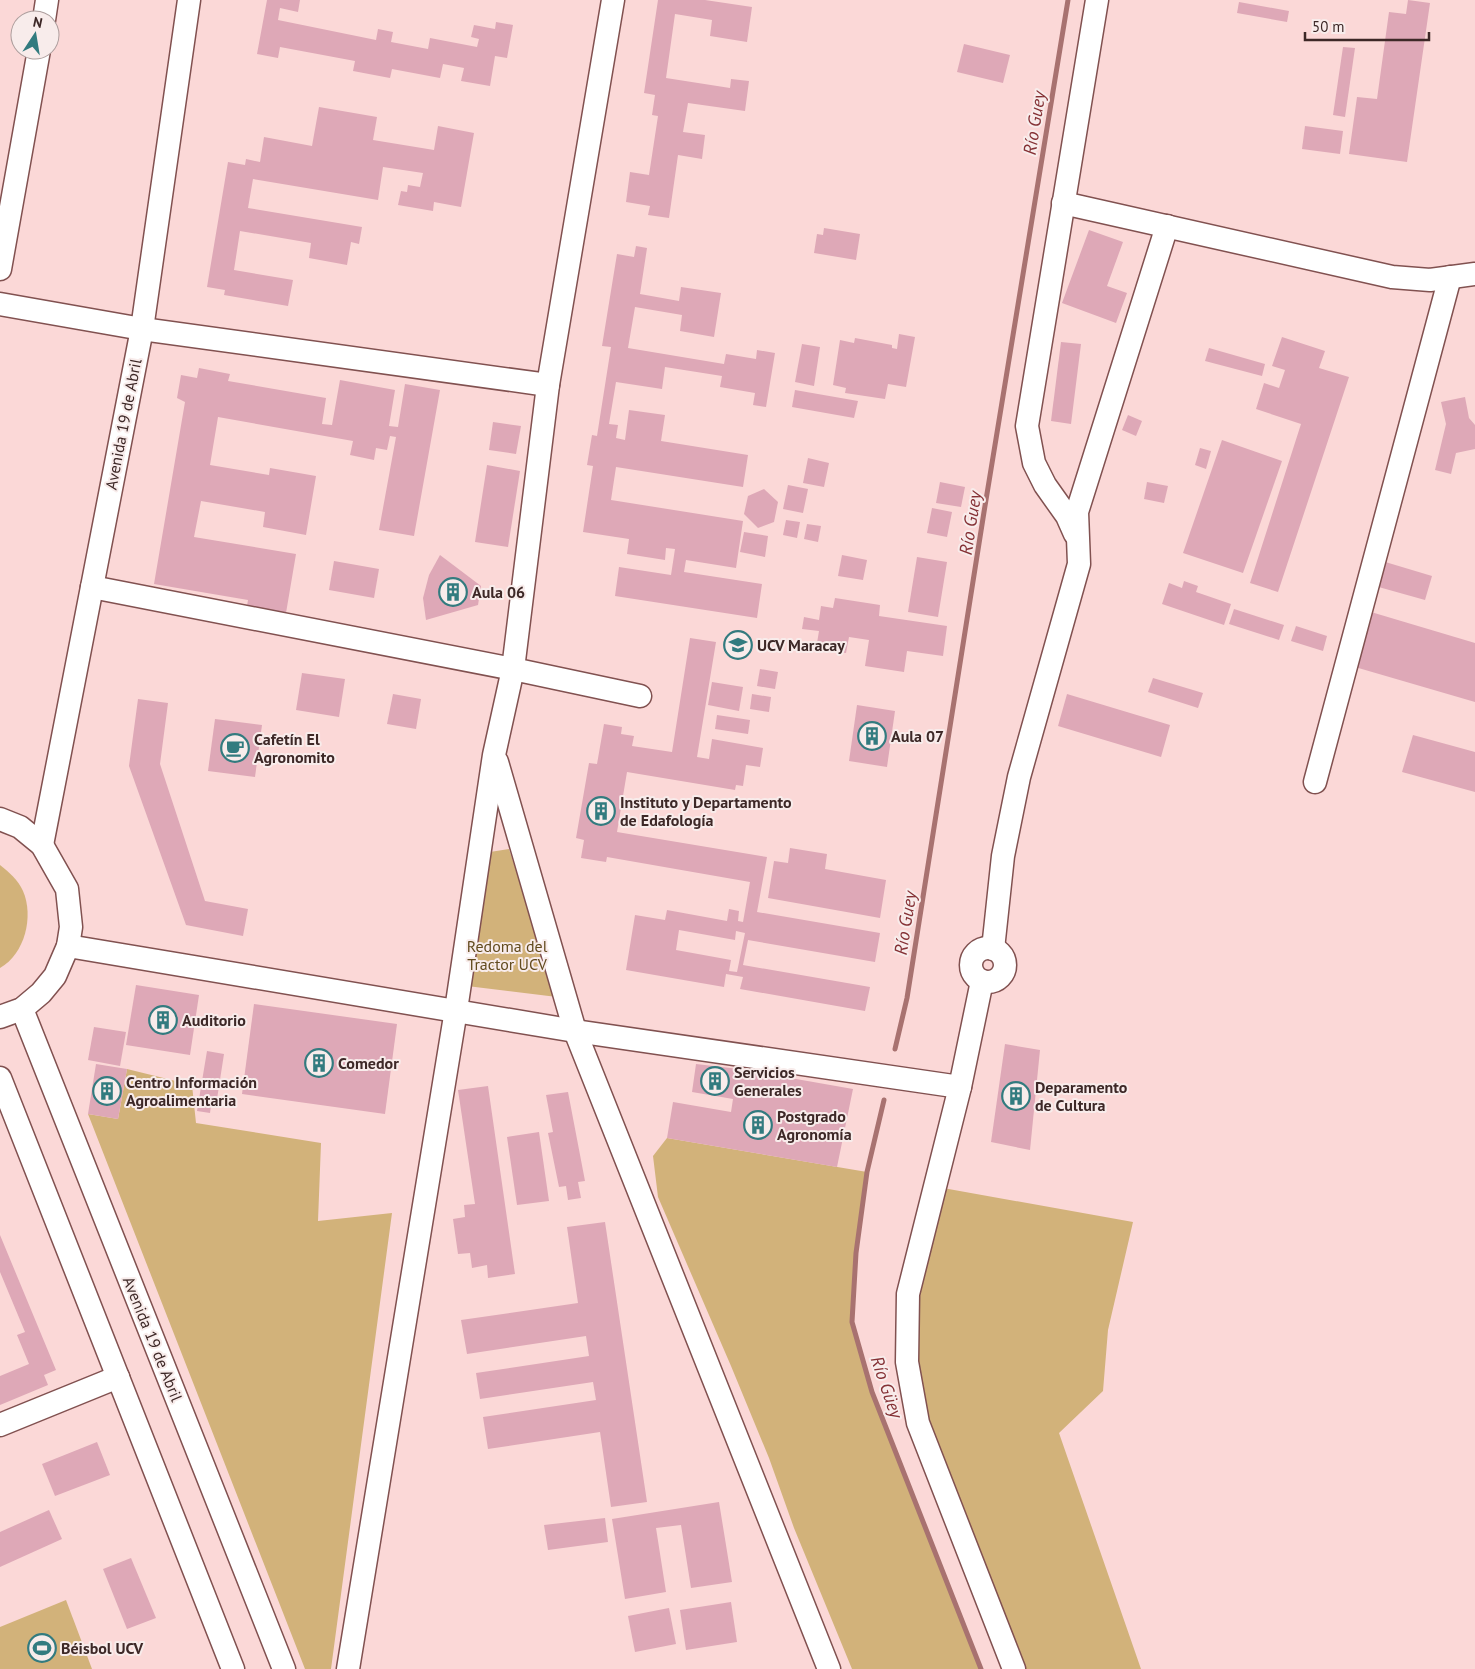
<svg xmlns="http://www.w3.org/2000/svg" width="1475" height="1669" font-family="'PT Sans',sans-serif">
	<rect width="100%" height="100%" fill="#fbd8d7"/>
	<g fill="#d2b27a">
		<polygon points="509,849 557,997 467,986 490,852"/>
		<path d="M0,865c9,7 18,15 23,26 11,25 2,63 -23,77z"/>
		<polygon points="127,1069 192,1085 196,1123 321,1143 318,1221 392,1213 331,1669 305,1669 88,1114 118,1119"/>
		<polygon points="667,1138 867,1172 856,1253 852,1322 872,1392 981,1669 852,1669 794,1528 769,1458 731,1366 658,1197 653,1156"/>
		<polygon points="943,1188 1133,1222 1108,1330 1103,1391 1059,1433 1141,1669 1021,1669 923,1421 913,1363 913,1295"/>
		<polygon points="66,1600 92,1669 0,1669 0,1627"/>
	</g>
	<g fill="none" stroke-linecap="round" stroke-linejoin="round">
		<g stroke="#a87270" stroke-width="5">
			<polyline points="895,1049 907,998 984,512 1068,0"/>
			<polyline points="884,1100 867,1172 856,1253 852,1322 872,1392 981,1669"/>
		</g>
	</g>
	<g fill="#dea8b7" fill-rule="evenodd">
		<polygon points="267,0 300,0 298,12 280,8 278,20 376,40 378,29 393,32 391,42 428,49 430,38 477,47 479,39 471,37 474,25 495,29 496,22 513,25 507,58 495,56 490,86 461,81 464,68 443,64 440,78 392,69 390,78 353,71 355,61 280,47 278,58 257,54"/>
		<polygon points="658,0 705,0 752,7 747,42 710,36 712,20 675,14 666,78 730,88 731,79 749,81 745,111 688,103 683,132 705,135 702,159 678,155 669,218 648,215 650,206 626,202 630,172 649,175 658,116 652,115 655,95 644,93"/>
		<polygon points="1408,0 1430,3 1407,162 1349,154 1357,97 1377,99 1389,12 1406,14"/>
		<polygon points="1239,2 1289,11 1287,22 1237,13"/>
		<polygon points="964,44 1010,55 1003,83 957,72"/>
		<polygon points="1343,47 1355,48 1345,117 1333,115"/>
		<polygon points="319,107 377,117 373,140 434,150 438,126 474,133 461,207 434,202 433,211 398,205 401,191 407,192 408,185 420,187 423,173 383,167 378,200 253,179 248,208 362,227 359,244 351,242 347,265 309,258 311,243 240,231 234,270 293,280 288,306 224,295 225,290 207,287 228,162 245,165 246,159 260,162 264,137 312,146"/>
		<polygon points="1305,126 1343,131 1340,154 1302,149"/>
		<polygon points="824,228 860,234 856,260 814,253 817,234 823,235"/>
		<polygon points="1089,230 1123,242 1107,286 1127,293 1116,323 1062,303"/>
		<polygon points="636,246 647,248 640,294 679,301 681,287 721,293 714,337 680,331 682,315 635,307 628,348 724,364 726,354 756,359 757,350 775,353 766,407 753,405 755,393 720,387 722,376 665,367 662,389 616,382 609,424 618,425 616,438 625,440 629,410 665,415 661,441 748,455 743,487 616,467 611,500 743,521 736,568 686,560 684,572 762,584 757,618 615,596 619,567 671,575 675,549 666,548 665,560 627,554 629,539 583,532 593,466 587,465 592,435 597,436 611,347 602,346 617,254 634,257"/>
		<polygon points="899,334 915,337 906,387 888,384 885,399 845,393 846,388 833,385 840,340 854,343 855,338 892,345 892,348 897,349"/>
		<polygon points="1282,337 1325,351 1319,368 1349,377 1278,592 1250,583 1301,424 1256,409 1264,383 1279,388 1285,370 1272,366"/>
		<polygon points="1061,342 1081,344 1071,424 1051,421"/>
		<polygon points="802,344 820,347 814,386 795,382"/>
		<polygon points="1209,348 1265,364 1262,376 1205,361"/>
		<polygon points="199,368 230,374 228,381 326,398 322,424 332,425 340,380 395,390 389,426 398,427 405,384 440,390 414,536 379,530 396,437 390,436 387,450 376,448 374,460 350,455 353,441 218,417 210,465 269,475 270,468 316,476 306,535 263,527 265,512 201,501 194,537 296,554 286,613 247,606 248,600 154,584 185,402 177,398 181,375 197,378"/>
		<polygon points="795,390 858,401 854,418 792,407"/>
		<polygon points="1465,397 1469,418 1475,425 1475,449 1456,453 1451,474 1435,470 1446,424 1441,402"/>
		<polygon points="1128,415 1142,421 1136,436 1122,430"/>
		<polygon points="493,422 521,426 516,454 489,450"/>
		<polygon points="1222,440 1282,461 1243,573 1183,553"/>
		<polygon points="1200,448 1211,451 1206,469 1195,465"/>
		<polygon points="808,458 829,463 824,487 803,483"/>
		<polygon points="487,465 520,471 508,547 475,542"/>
		<polygon points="940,482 965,487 961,507 936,503"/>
		<polygon points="1147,482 1168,486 1164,503 1144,499"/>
		<polygon points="788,485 808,489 803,513 783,509"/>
		<polygon points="764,489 778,502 774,522 758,528 744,514 748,496"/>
		<polygon points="932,508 952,512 947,537 927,533"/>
		<polygon points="786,520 800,522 797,538 783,535"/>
		<polygon points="807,524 821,526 818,542 804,539"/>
		<polygon points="744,532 768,536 765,557 740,552"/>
		<polygon points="440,555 481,586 478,605 426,620 423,598 429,575"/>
		<polygon points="842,555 867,560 863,580 838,576"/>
		<polygon points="917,557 947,562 938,617 908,612"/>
		<polygon points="334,561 379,569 374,598 329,590"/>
		<polygon points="1382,561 1432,576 1425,600 1375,586"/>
		<polygon points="1184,581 1198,586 1196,592 1231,604 1224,625 1162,604 1169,583 1182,588"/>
		<polygon points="835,598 880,605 879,616 947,626 943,656 907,651 904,672 865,666 869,640 849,637 846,653 816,649 819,631 802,629 804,617 819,620 821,606 833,608"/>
		<polygon points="1234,609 1284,625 1279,640 1229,624"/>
		<polygon points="1371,612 1475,643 1475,702 1355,667"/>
		<polygon points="1296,626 1327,636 1323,651 1291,641"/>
		<path d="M690,638l26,4 -19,115 12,2 3,-20 51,9 -3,19 -14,-2 -3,21 -7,-1 -1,5 -108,-18 -10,60 150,25 -10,55 123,21 -5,29 -127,-22 -5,25 127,22 -5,24 -125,-22 3,-12 -17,-3 -2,13 -98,-17 9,-55 30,5 2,-10 60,11 2,-12 10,2 -1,10 5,1 7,-40 -143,-25 -1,5 -25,-4 3,-18 -8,-2 13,-75 8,1 7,-40 18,3 -1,7 13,2 -2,10 40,6zM679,930l56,10 1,-9 9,2 -8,39 -8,-1 2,-11 -55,-10z"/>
		<polygon points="760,669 778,672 775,689 757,686"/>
		<polygon points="302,673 345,679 339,717 296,710"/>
		<polygon points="1153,678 1203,693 1198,708 1148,692"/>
		<polygon points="712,682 743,687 739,711 708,705"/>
		<polygon points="393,694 421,699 416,729 387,724"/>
		<polygon points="752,694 771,697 769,712 750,709"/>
		<polygon points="1067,694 1170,725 1161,757 1058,726"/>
		<polygon points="138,699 168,703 160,764 205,901 248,909 243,936 186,925 129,766"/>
		<polygon points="857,705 895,711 887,767 849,761"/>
		<polygon points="717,715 750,720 748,734 715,729"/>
		<polygon points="215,719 262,725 255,777 208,771"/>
		<polygon points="1413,735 1475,752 1475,792 1402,772"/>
		<polygon points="790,848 827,854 825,869 886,880 880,918 768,898 774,861 788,863"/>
		<polygon points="136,985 199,995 190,1055 126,1045"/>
		<polygon points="254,1004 397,1024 385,1114 242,1094"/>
		<polygon points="94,1027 126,1032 120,1066 88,1060"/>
		<polygon points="1005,1044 1040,1050 1030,1150 991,1142"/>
		<polygon points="207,1051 224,1054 217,1099 212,1098 210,1113 197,1111"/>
		<polygon points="96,1064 127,1069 118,1119 88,1114"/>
		<polygon points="696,1064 739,1069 853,1089 837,1167 667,1138 673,1102 731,1112 733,1099 692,1092"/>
		<polygon points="488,1086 515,1274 488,1278 487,1265 472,1268 470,1253 458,1254 453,1219 465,1217 464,1205 475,1204 458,1090"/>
		<polygon points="568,1092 585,1181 578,1182 581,1198 568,1200 566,1186 559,1187 548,1133 553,1132 546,1095"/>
		<polygon points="539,1132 549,1201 517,1205 507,1137"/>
		<polygon points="605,1222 647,1502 611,1507 600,1432 488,1449 483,1417 596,1400 593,1382 480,1399 476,1373 589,1356 586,1336 467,1354 461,1320 578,1303 567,1227"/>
		<polygon points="0,1235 56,1370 44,1375 48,1385 0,1405 0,1376 29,1364 17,1335 25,1332 0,1272"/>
		<polygon points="97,1442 110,1475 55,1496 42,1464"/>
		<polygon points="719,1502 732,1582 691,1588 681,1525 656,1528 666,1592 625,1599 612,1519"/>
		<polygon points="49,1510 62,1539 0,1567 0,1532"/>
		<polygon points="605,1518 608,1542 548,1550 544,1525"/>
		<polygon points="131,1558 156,1618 127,1629 103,1569"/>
		<polygon points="731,1602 737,1642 686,1650 680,1610"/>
		<polygon points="669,1608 676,1644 635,1652 628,1616"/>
	</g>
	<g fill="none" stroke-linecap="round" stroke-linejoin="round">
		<defs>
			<g id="minor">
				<polyline points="44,20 47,0"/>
				<polyline points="1063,203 1392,277 1430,280 1475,274"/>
				<polyline points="0,269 39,50"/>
				<polyline points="0,304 142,329 548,385"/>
				<polyline points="1075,534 1067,516 1045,485 1034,463 1027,426 1097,0"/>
				<polyline points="92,587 513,669 640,696"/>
				<polyline points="497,762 575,1031 829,1669"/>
				<polyline points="1315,782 1450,277"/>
				<polyline points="0,819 20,827 42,845 67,889 71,927 68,946 55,976 41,993 22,1009 0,1017"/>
				<polyline points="42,845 142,329 189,0"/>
				<polyline points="68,946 575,1031 960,1087"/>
				<circle cx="988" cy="965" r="17"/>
				<polyline points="993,949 1003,856 1019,777 1079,564 1077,512 1167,226"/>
				<polyline points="982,981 960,1087 908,1294 907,1362 918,1423 1014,1669"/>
				<polyline points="22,1009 284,1669"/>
				<polyline points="0,1078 233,1669"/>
				<polyline points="0,1425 118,1377"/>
				<polyline points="348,1669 456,1010 494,755 513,669 548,385 613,0"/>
			</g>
		</defs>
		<use href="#minor" stroke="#815150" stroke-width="25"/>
		<use href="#minor" stroke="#fff" stroke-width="22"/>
	</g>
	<defs>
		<symbol id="building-ring" viewBox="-11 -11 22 22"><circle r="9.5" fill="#f8eceb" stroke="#327b7f" stroke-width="1.5"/><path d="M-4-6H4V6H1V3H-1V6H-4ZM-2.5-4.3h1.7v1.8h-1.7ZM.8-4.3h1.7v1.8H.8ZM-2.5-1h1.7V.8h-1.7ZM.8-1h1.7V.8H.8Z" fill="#327b7f"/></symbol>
		<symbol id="university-ring" viewBox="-11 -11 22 22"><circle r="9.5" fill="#f8eceb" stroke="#327b7f" stroke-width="1.5"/><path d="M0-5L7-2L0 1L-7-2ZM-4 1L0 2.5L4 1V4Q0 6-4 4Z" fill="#327b7f"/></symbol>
		<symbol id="cafe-ring" viewBox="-11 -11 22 22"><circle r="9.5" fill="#f8eceb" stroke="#327b7f" stroke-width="1.5"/><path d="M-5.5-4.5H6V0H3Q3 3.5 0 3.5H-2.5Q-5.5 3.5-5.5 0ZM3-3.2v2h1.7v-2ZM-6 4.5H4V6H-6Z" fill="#327b7f"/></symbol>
		<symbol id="stadium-ring" viewBox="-11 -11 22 22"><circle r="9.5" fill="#f8eceb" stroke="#327b7f" stroke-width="1.5"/><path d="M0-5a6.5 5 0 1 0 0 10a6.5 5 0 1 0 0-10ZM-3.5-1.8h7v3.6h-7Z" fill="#327b7f"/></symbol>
	</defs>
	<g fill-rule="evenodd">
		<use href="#building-ring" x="437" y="576" width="32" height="32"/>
		<use href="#university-ring" x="722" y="629" width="32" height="32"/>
		<use href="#building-ring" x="856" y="720" width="32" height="32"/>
		<use href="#cafe-ring" x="219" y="732" width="32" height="32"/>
		<use href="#building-ring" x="585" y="795" width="32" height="32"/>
		<use href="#building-ring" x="147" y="1004" width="32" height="32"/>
		<use href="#building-ring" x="303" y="1047" width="32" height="32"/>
		<use href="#building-ring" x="699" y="1065" width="32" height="32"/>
		<use href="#building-ring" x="91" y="1075" width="32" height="32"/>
		<use href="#building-ring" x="1000" y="1080" width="32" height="32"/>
		<use href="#building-ring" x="742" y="1109" width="32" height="32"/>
		<use href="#stadium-ring" x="26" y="1632" width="32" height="32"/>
	</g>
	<g text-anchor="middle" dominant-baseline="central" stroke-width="4" stroke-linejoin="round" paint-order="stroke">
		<g font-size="16" fill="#3d2827" stroke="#f8eceb">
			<text transform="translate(123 424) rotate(-79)">Avenida 19 de Abril</text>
			<text transform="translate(153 1339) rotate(68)">Avenida 19 de Abril</text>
		</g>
		<g font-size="16" font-weight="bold" fill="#3d2827" stroke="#f8eceb" text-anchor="start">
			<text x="472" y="592">Aula 06</text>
			<text x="757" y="645">UCV Maracay</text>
			<text x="891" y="736">Aula 07</text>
			<text x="254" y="739">Cafetín El<tspan x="254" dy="18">Agronomito</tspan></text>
			<text x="620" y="802">Instituto y Departamento<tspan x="620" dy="18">de Edafología</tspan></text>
			<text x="182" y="1020">Auditorio</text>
			<text x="338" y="1063">Comedor</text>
			<text x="734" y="1072">Servicios<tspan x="734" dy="18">Generales</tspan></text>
			<text x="126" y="1082">Centro Información<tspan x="126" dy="18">Agroalimentaria</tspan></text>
			<text x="1035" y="1087">Deparamento<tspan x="1035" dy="18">de Cultura</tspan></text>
			<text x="777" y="1116">Postgrado<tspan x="777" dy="18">Agronomía</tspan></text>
			<text x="61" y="1648">Béisbol UCV</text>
		</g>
		<g font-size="16" fill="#624b1e" stroke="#f8eceb">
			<text x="507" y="946">Redoma del<tspan x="507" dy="18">Tractor UCV</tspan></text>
		</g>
		<g font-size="18" font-style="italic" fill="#853135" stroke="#f8eceb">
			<text transform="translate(1034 123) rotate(-81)">Río Guey</text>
			<text transform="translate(970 523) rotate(-81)">Río Guey</text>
			<text transform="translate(905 923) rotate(-81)">Río Guey</text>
			<text transform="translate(887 1387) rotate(71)">Río Güey</text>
		</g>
	</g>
	<g transform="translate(35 35) rotate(12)"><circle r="24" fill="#f8eceb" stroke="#ad9e9d"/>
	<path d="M0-4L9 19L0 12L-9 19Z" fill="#327b7f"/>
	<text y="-8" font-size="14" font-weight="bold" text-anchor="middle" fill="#3d2827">N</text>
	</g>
	<path d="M1305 32v8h124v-8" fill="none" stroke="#3d2827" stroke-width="2.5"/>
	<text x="1312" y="32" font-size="15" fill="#3d2827" stroke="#f8eceb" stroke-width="4" paint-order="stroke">50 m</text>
</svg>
